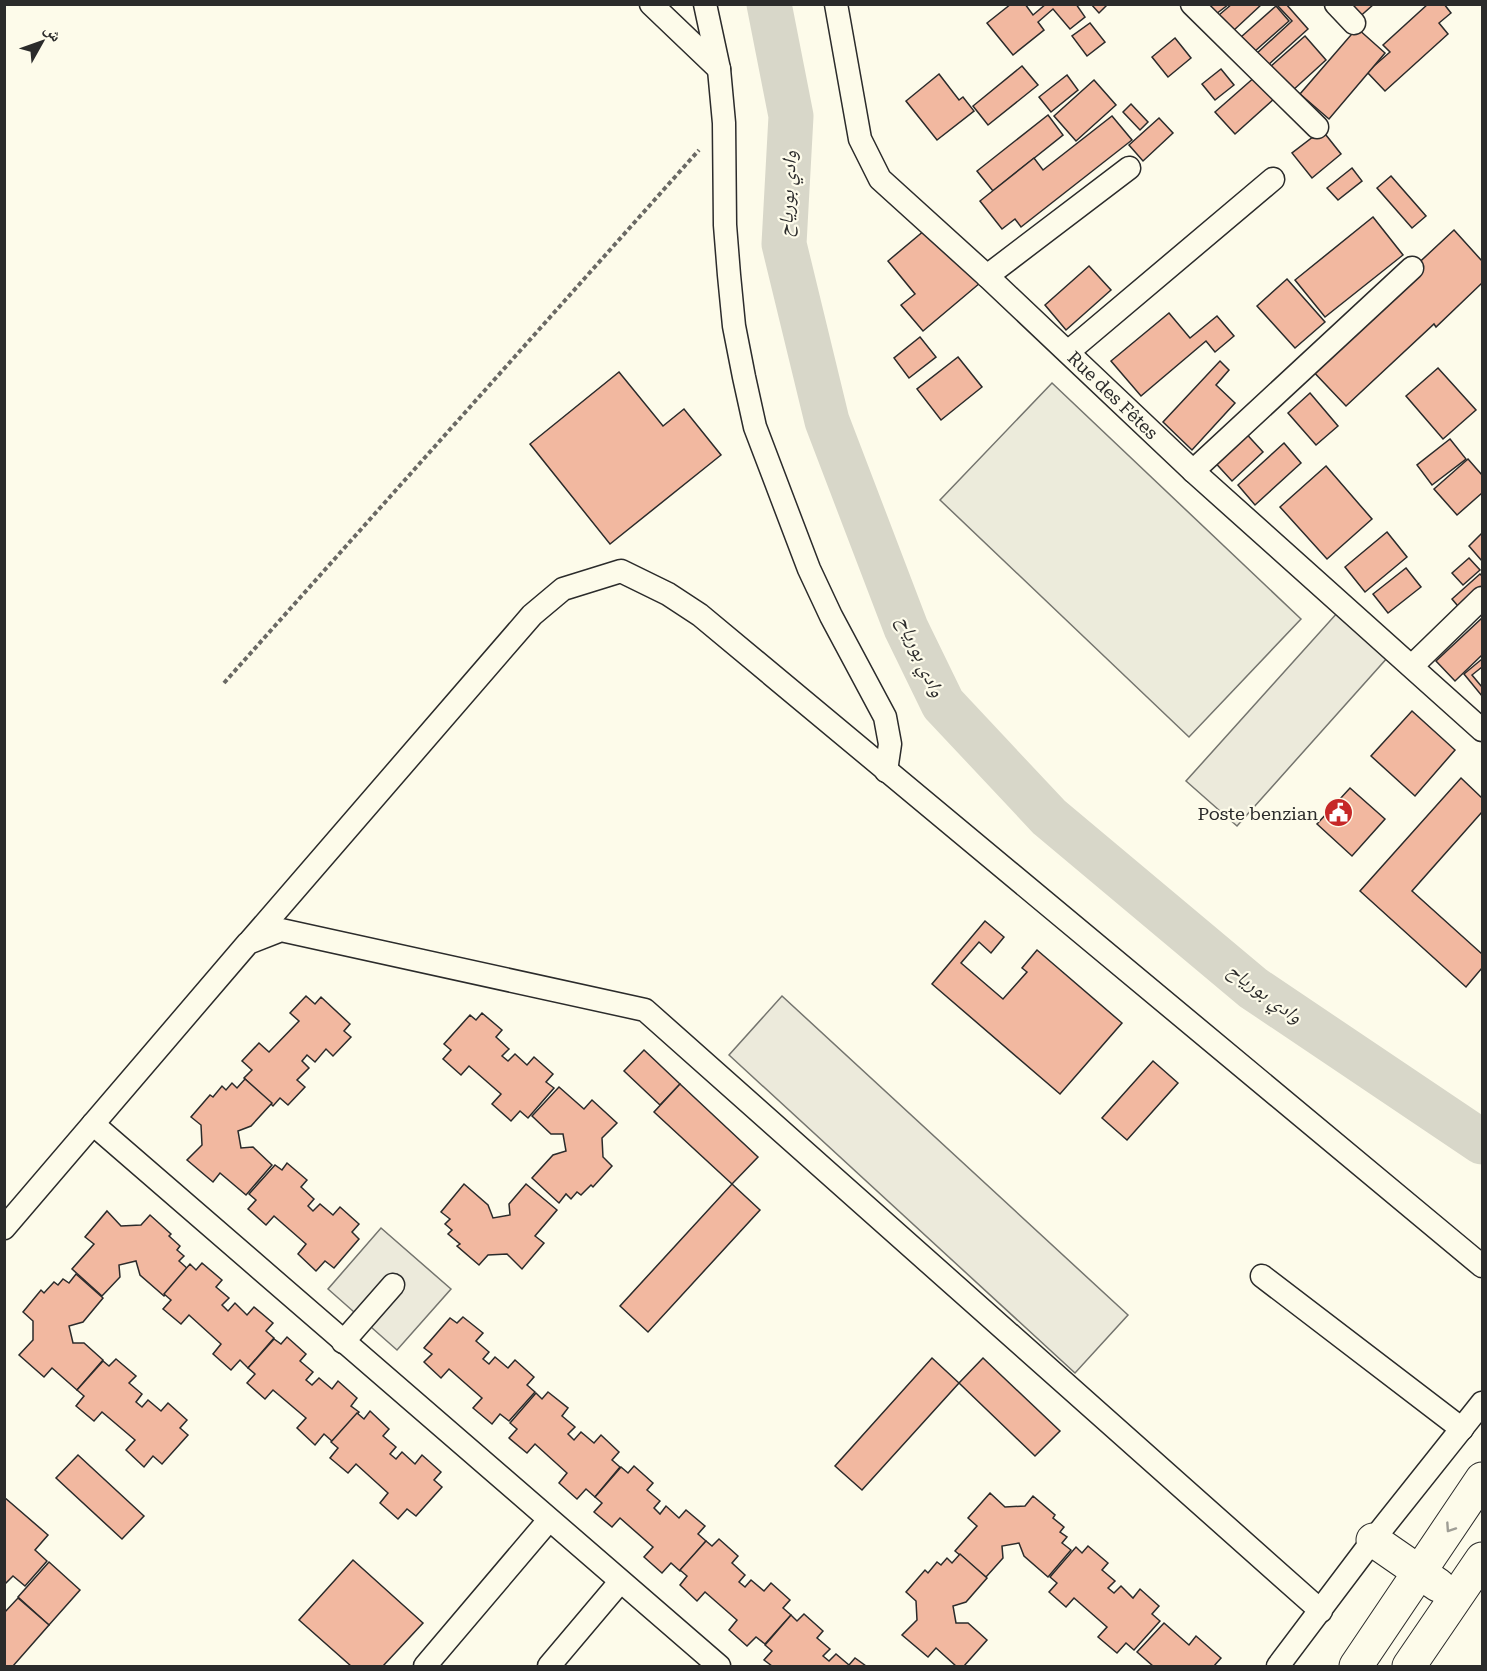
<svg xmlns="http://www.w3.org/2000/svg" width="1487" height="1671" font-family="'Roboto Serif','Noto Naskh Arabic',serif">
	<rect width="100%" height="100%" fill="#fdfbea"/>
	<polygon fill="#ecebdb" stroke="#74746e" stroke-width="1.5" points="1052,383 1301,619 1189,737 940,500"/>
	<g fill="#eceadb" stroke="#74746e" stroke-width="1.5">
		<polygon points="1338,612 1388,657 1237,826 1186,781"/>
		<polygon points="782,996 1128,1315 1075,1373 729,1055"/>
		<polygon points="381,1228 451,1289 397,1350 328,1289"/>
	</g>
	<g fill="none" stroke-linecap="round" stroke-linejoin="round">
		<polyline stroke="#d8d7c9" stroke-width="45" points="769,4 791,116 784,244 827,421 906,628 943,704 1049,817 1253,988 1482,1142"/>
	</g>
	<g fill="#f2b8a0" stroke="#2b2b2b" stroke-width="1.5">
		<polygon points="1011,4 1025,4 1033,15 1046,4 1076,4 1085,17 1070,29 1053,9 1038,22 1044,30 1013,55 987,23"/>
		<polygon points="1091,4 1108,4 1099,13"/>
		<polygon points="1208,4 1229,4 1216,14"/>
		<polygon points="1232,4 1262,4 1233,31 1219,15"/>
		<polygon points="1286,4 1308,29 1267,66 1256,54 1292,21 1277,5"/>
		<polygon points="1342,4 1374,4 1356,20"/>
		<polygon points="1428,4 1444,4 1451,13 1439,23 1448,34 1385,91 1367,72 1390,52 1383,45"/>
		<polygon points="1276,6 1289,21 1254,52 1241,37"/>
		<polygon points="1090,23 1105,42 1087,56 1072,36"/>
		<polygon points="1357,28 1385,53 1329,119 1300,94"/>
		<polygon points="1305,36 1326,60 1292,91 1270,67"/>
		<polygon points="1175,38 1191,58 1168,77 1152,57"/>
		<polygon points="1022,66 1038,85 988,125 973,106"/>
		<polygon points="1221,69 1234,85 1215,100 1202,84"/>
		<polygon points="939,74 959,100 963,97 974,111 937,140 906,101"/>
		<polygon points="1067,75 1078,90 1051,112 1039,97"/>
		<polygon points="1256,76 1275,98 1235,134 1215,112"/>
		<polygon points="1094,80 1116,105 1076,141 1054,116"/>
		<polygon points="1131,104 1148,122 1140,130 1123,112"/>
		<polygon points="1048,115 1063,135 993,191 977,171"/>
		<polygon points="1112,116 1132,140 1021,227 1015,219 1002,229 980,201 1034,158 1043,170"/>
		<polygon points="1159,118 1173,133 1143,161 1129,145"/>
		<polygon points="1322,130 1341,154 1312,178 1292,153"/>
		<polygon points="1352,168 1362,181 1338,200 1327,188"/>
		<polygon points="1391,176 1426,216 1412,228 1377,188"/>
		<polygon points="1373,217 1403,255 1325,317 1295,280"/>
		<polygon points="925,230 944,252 950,247 980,283 923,331 901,305 915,294 888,261"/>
		<polygon points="1454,230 1482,261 1482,283 1436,327 1434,324 1346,406 1308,366"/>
		<polygon points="1089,266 1111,290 1066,330 1045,305"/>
		<polygon points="1287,279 1325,322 1295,348 1257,306"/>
		<polygon points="1169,313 1190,338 1217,316 1234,336 1215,352 1206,341 1141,396 1111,361"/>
		<polygon points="920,337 936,357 909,378 894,358"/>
		<polygon points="958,357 982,387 941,420 917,389"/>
		<polygon points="1220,361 1229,370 1216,385 1235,403 1192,450 1163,422"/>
		<polygon points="1438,368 1476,410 1443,439 1406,396"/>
		<polygon points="619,372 663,426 684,409 721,455 610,544 530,444"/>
		<polygon points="1310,393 1338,426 1316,445 1288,413"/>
		<polygon points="1241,428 1263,452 1232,481 1210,457"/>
		<polygon points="1450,439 1466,459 1432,485 1417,465"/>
		<polygon points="1284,443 1301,463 1255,505 1238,485"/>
		<polygon points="1468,459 1482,475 1482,493 1457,515 1434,489"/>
		<polygon points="1326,466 1372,519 1327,559 1280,507"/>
		<polygon points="1387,532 1407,557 1365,592 1345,567"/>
		<polygon points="1482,533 1482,561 1469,546"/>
		<polygon points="1469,558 1480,570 1463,585 1452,573"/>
		<polygon points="1406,568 1421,587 1388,613 1373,594"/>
		<polygon points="1480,574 1482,576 1482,593 1462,611 1452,599"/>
		<polygon points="1482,618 1482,655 1455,681 1436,661"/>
		<polygon points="1482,659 1482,667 1472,675 1482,687 1482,696 1464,674"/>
		<polygon points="1412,711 1455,750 1415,796 1371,756"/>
		<polygon points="1461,778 1482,798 1482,812 1412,891 1482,954 1482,968 1466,987 1360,891"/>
		<polygon points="1350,788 1385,819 1352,856 1317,824"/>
		<polygon points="985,921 1004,937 991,953 979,942 961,963 1003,999 1027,972 1022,968 1037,950 1122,1023 1060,1094 932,984"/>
		<polygon points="306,996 315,1004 321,997 350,1024 344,1031 351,1037 333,1056 326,1049 315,1062 307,1055 302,1061 309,1068 297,1080 305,1087 288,1105 280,1098 273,1106 244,1078 252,1070 242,1061 259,1043 269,1052 299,1021 290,1013"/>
		<polygon points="482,1013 502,1030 496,1037 509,1049 502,1056 508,1061 515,1054 527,1065 534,1057 553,1074 546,1082 554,1088 528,1118 520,1111 511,1121 492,1104 501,1094 469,1066 461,1075 443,1059 451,1050 444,1044 470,1015 476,1020"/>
		<polygon points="644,1050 680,1084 660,1105 624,1071"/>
		<polygon points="1153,1061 1178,1083 1127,1140 1102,1118"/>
		<polygon points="245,1079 272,1103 251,1126 238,1131 241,1148 253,1147 272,1165 246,1195 220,1173 213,1182 187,1160 202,1145 201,1125 191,1117 210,1095 213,1097 222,1086 226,1090 232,1083 237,1088"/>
		<polygon points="680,1084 758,1157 732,1184 654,1112"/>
		<polygon points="559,1087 584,1109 592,1100 617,1123 602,1138 603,1157 612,1166 593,1187 591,1185 581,1195 577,1192 571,1199 566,1194 559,1203 532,1178 553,1155 566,1151 563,1134 551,1134 532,1116"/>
		<polygon points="287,1163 307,1180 301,1187 314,1199 308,1206 313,1211 320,1204 333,1215 340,1207 359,1224 352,1232 359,1239 334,1268 325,1261 316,1271 298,1254 306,1244 274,1216 266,1225 248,1209 256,1200 249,1194 275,1165 282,1170"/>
		<polygon points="464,1184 488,1205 493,1218 510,1215 509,1204 526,1184 557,1210 535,1236 544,1243 522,1269 507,1254 488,1255 479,1265 457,1246 460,1244 448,1234 452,1230 445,1224 450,1219 441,1212"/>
		<polygon points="732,1184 760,1210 648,1332 620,1306"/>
		<polygon points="107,1211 121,1226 141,1225 150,1215 171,1234 169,1236 180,1246 177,1250 184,1256 179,1261 188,1269 164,1296 140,1275 136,1261 119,1265 120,1277 102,1296 72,1269 94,1244 85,1237"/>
		<polygon points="202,1263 222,1280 216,1287 229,1298 222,1305 228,1311 235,1303 247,1315 254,1307 273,1323 266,1331 274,1338 248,1368 240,1360 231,1370 213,1354 221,1344 189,1315 181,1324 163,1309 171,1300 164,1294 190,1264 196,1270"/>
		<polygon points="76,1274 103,1298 83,1322 69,1326 73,1343 84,1343 103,1360 77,1390 52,1368 44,1377 19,1355 33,1340 33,1321 23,1312 41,1290 44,1293 54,1282 58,1285 63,1279 69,1283"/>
		<polygon points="463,1317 483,1333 476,1341 489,1352 483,1359 489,1364 495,1357 508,1368 515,1360 534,1377 527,1385 535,1392 509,1421 500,1414 492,1424 473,1408 482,1398 449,1369 441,1378 424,1362 432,1354 424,1348 450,1318 457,1323"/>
		<polygon points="287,1337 306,1354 300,1361 313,1372 306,1380 312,1385 319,1378 332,1389 338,1381 357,1398 351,1406 359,1412 333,1442 324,1434 315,1445 297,1428 306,1418 273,1390 265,1399 247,1383 255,1374 248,1368 274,1339 281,1344"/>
		<polygon points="932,1358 959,1383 862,1490 835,1466"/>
		<polygon points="983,1358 1060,1431 1035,1456 959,1383"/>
		<polygon points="116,1359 136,1376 129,1383 142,1394 136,1402 142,1407 148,1400 161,1411 168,1403 187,1420 180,1428 188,1435 162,1464 153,1456 144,1467 126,1450 135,1440 102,1412 94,1421 76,1406 84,1396 77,1390 103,1361 109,1366"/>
		<polygon points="548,1392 568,1408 562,1416 575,1427 568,1434 574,1440 581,1432 594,1443 601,1435 619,1452 612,1460 620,1467 595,1497 586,1489 577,1499 559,1483 567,1473 535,1444 527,1453 509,1438 517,1429 510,1423 536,1393 542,1399"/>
		<polygon points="370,1411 389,1429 383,1436 396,1447 390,1454 396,1459 402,1452 415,1464 422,1455 441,1472 434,1480 442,1487 416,1516 407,1509 398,1519 380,1503 388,1493 356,1464 348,1473 330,1458 338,1448 331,1442 357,1413 364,1419"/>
		<polygon points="78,1455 144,1516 122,1539 56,1478"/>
		<polygon points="634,1466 653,1483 647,1490 660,1501 654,1508 660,1514 666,1506 679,1518 686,1510 705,1526 698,1534 706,1541 680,1571 671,1563 662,1573 644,1557 653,1547 620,1518 612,1527 594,1512 602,1503 595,1497 621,1467 628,1473"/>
		<polygon points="990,1493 1005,1507 1025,1506 1033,1496 1055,1515 1053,1518 1064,1527 1060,1532 1067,1537 1062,1543 1071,1550 1048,1577 1024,1556 1019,1543 1002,1546 1003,1558 986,1577 955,1551 977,1526 968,1518"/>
		<polygon points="4,1497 48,1535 35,1550 47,1561 25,1586 13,1576 4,1585"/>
		<polygon points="719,1539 738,1556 732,1563 745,1575 739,1582 745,1587 751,1580 764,1591 771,1583 790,1600 783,1608 791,1615 765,1644 756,1637 747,1646 729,1630 737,1620 705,1592 697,1601 680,1585 687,1576 680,1570 706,1541 712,1546"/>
		<polygon points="1088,1546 1108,1563 1102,1570 1115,1581 1108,1588 1114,1593 1121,1586 1133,1598 1140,1589 1159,1606 1152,1614 1160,1621 1134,1650 1126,1643 1117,1653 1098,1637 1107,1627 1074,1598 1066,1607 1049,1592 1057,1583 1050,1577 1076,1547 1082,1553"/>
		<polygon points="960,1554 987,1578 966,1602 953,1606 956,1623 968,1623 987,1640 964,1666 956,1666 936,1648 928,1657 902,1635 917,1620 916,1601 906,1592 925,1570 928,1573 937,1562 941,1565 947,1558 952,1563"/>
		<polygon points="353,1560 423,1623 383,1666 351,1666 299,1620"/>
		<polygon points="49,1562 80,1590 49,1625 18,1597"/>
		<polygon points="18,1598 49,1625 13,1666 4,1666 4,1613"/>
		<polygon points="804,1614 823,1631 817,1638 830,1649 823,1656 829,1661 836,1654 849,1665 855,1658 866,1666 772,1666 764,1660 772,1651 765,1645 791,1615 797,1621"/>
		<polygon points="1164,1623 1189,1645 1196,1636 1221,1658 1214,1666 1153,1666 1137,1652"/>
	</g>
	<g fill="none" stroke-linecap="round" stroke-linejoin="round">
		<defs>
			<g id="street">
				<polyline points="651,4 719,69"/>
				<polyline points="705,4 719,69 724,123 725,225 729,275 734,326 744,377 755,427 809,569 831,616 885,717 890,744 886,771"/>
				<polyline points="836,4 860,139 880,179 987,276 1193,471 1482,730"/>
				<polyline points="1192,4 1317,127"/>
				<polyline points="1336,4 1354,23"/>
				<polyline points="987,276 1129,168"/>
				<polyline points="1068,352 1273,179"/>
				<polyline points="1193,471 1412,268"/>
				<polyline points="1412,666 1482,598"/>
				<polyline points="251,940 532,615 563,589 621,571 668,594 700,615 1482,1266"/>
				<polyline points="93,1124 719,1666"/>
				<polyline points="4,1228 248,943 281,930 645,1010 1321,1611"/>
				<polyline points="1262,1276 1462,1429"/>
				<polyline points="343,1342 393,1285"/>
				<polyline points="425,1666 549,1520"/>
				<polyline points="549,1666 620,1582"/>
				<polyline points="1278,1666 1373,1540 1482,1403"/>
			</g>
			<g id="highway">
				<polyline points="1373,1540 1438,1585"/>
				<polyline points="1356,1666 1482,1479"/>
				<polyline points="1409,1666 1482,1559"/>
			</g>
		</defs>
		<use href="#street" stroke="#2b2b2b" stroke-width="25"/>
		<use href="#highway" stroke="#2b2b2b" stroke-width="35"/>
		<polyline stroke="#6a6964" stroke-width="4" stroke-dasharray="4.5 3" stroke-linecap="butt" points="224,683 699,150"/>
		<use href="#street" stroke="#fdfbea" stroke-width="22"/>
		<use href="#highway" stroke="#fdfbea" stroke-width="33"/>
	</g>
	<defs><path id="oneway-chevron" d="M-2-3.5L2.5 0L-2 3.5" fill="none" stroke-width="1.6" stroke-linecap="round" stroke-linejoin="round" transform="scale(1.5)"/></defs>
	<use stroke="#9e9d94" href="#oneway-chevron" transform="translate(1450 1528) rotate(124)"/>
	<defs>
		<symbol id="civic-disc" viewBox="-11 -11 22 22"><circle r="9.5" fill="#c62828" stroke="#fdfbea"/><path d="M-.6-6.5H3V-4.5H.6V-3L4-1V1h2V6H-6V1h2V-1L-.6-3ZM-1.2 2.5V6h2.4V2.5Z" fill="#fff"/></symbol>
	</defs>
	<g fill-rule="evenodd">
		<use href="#civic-disc" x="1322" y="796" width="33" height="33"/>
	</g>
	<g text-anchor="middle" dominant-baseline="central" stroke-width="4.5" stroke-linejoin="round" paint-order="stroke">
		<g font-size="18" fill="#2b2b2b" stroke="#fdfbea">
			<text transform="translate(1113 395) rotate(44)">Rue des Fêtes</text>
		</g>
		<g font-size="18" fill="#2b2b2b" stroke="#fdfbea" text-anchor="end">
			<text x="1318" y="813">Poste benzian</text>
		</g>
		<g font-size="20" font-style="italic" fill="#2b2b2b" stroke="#fdfbea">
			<text transform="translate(787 194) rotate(-87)">وادي بورياح</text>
			<text transform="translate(921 656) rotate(65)">وادي بورياح</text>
			<text transform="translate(1265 993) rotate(36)">وادي بورياح</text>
		</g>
	</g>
	<rect width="1487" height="1671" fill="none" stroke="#2b2b2b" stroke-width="12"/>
	<g transform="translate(42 42) rotate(50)" stroke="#fdfbea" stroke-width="4.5" paint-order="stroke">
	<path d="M0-4.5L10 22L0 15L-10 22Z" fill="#2b2b2b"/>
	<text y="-9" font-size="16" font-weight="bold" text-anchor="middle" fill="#2b2b2b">ش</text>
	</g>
</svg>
